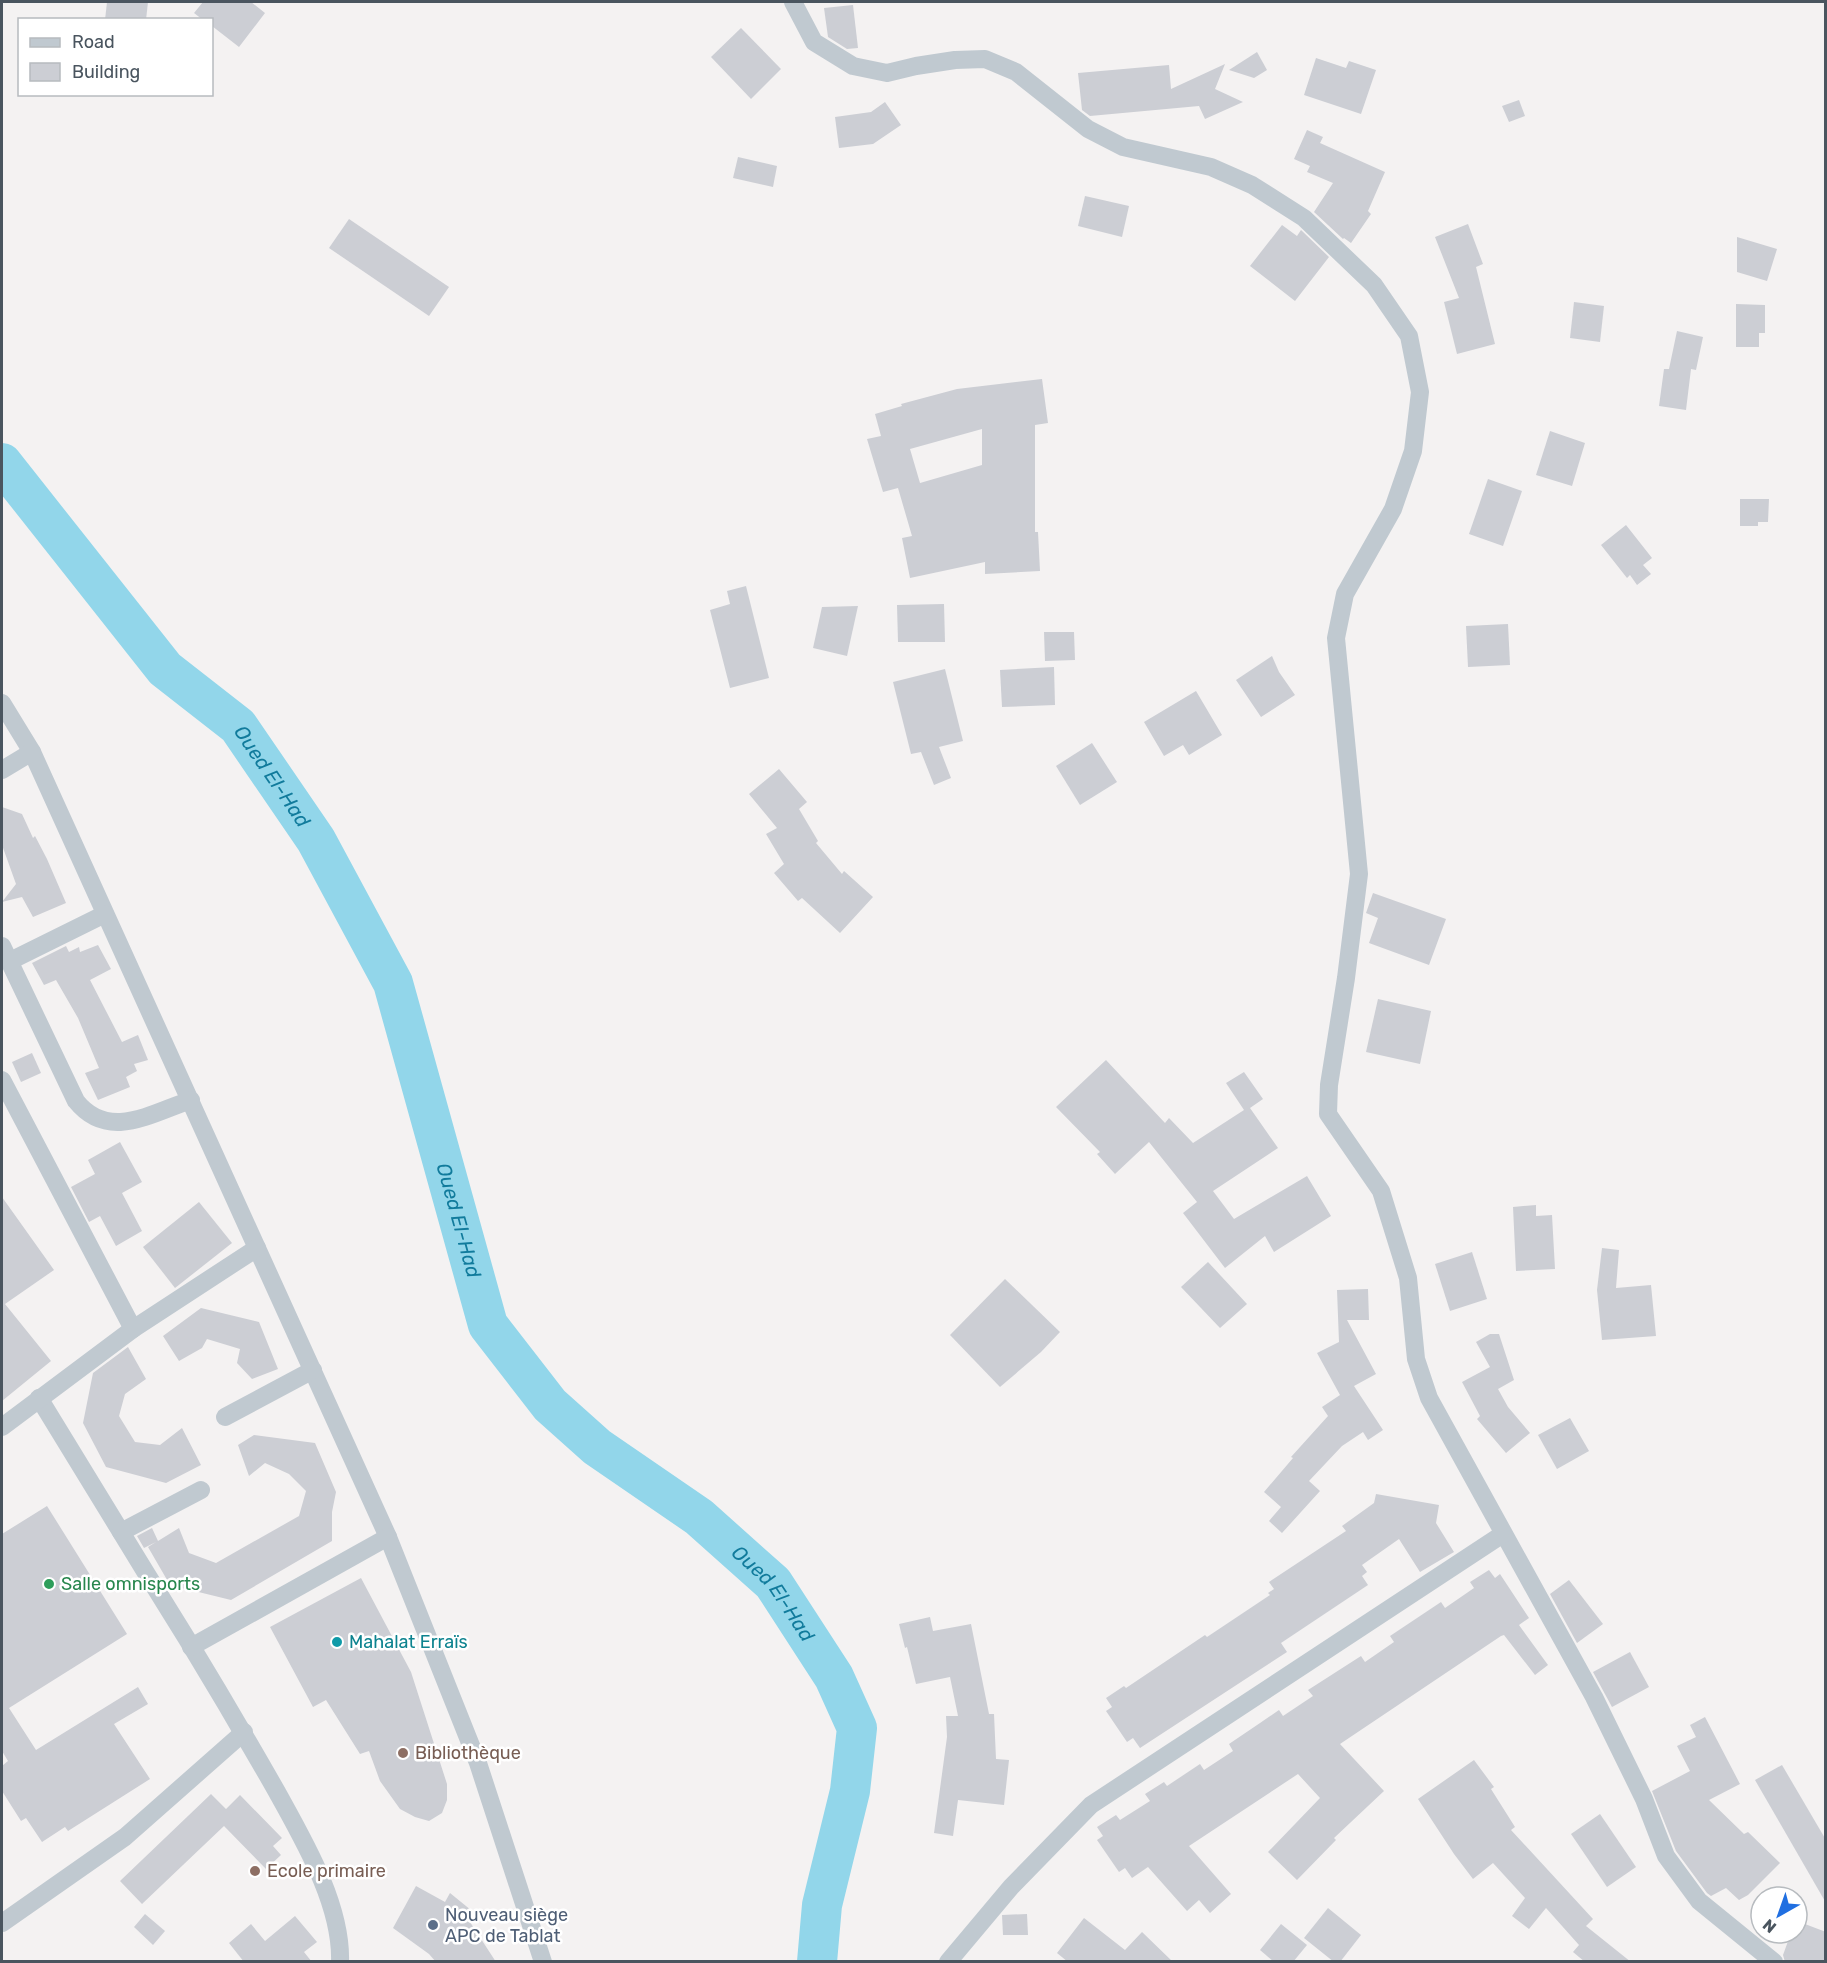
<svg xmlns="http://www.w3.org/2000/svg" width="1827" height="1963" font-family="Rubik,sans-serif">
	<rect width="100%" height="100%" fill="#f4f2f2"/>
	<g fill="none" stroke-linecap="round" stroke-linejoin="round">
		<path stroke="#92d6ea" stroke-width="40" id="s1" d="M2,463l163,206 73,57 78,114 77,143 95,342 62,80 47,42 102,70 74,66 61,94 23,51 -7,63 -28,114 -5,57"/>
	</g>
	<g fill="#ccced4" fill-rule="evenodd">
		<polygon points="107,2 148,2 146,20 105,20"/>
		<polygon points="203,2 251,2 265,13 239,47 212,26 212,20 203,20 194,13"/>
		<polygon points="853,5 858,48 847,49 828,37 824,8"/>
		<polygon points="741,28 781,69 751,99 711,57"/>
		<polygon points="1257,52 1267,70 1254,78 1229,70"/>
		<polygon points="1316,58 1346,68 1349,61 1376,70 1361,114 1304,95"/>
		<polygon points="1225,64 1215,89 1243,102 1205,119 1199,106 1090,116 1082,110 1078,73 1169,65 1171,89"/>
		<polygon points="1519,100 1525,116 1509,122 1502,106"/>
		<polygon points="885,102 901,125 873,144 839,148 835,117 871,112"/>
		<polygon points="1307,130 1323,137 1320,143 1385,172 1368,211 1371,214 1351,243 1344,238 1343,239 1314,212 1333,183 1307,172 1310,166 1294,159"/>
		<polygon points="738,157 777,166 773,187 733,178"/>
		<polygon points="1085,196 1129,206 1122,237 1078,226"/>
		<polygon points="349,219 449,287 429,316 329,248"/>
		<polygon points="1468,224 1483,264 1476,267 1495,344 1457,354 1444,302 1459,298 1435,237"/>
		<polygon points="1282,225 1297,236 1301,230 1329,257 1295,301 1250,266"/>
		<polygon points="1737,237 1777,249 1767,281 1737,272"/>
		<polygon points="1574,302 1604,306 1600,342 1570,338"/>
		<polygon points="1736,304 1765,305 1765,333 1759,333 1759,347 1736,347"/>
		<polygon points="1677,331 1703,337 1696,370 1691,369 1686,410 1659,406 1664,369 1669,369"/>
		<path d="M1042,379l6,44 -13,2v107h3l2,39 -55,3v-12l-75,16 -8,-40 10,-2 -14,-48 -15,4 -16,-53 14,-3 -6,-22 27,-8 -1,-2 56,-15zM982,429v36l-62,18 -10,-34z"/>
		<polygon points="1550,431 1585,443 1572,486 1536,475"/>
		<polygon points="1488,479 1522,491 1503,546 1469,534"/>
		<polygon points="1740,499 1769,499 1768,522 1758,522 1758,526 1740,526"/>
		<polygon points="1626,525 1652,558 1643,565 1651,574 1637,585 1630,575 1627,578 1601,545"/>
		<polygon points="746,586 769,678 730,688 710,610 730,604 727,591"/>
		<polygon points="944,604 945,642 898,642 897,605"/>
		<polygon points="858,606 847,656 813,648 822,607"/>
		<polygon points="1508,624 1510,665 1468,667 1466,626"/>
		<polygon points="1044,632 1074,632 1075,660 1045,661"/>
		<polygon points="1272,656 1279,672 1295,695 1261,717 1236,680"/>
		<polygon points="1054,667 1055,705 1002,707 1000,670"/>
		<polygon points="945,669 963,741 939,747 951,778 934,785 921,752 911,754 893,682"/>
		<polygon points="1196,691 1222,735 1189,755 1183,745 1164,756 1144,722"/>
		<polygon points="1092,743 1117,782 1080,805 1056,766"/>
		<polygon points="779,769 807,802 799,809 818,841 816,843 842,874 844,871 873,897 840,933 802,898 798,901 774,873 784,864 766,834 777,828 749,794"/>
		<polygon points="2,807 22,814 33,838 35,836 47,859 66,903 33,917 22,897 2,902 16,884 2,845"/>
		<polygon points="1373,893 1446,919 1429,965 1369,943 1378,918 1366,913"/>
		<polygon points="98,945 111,969 90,980 122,1042 138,1035 148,1060 134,1064 137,1071 126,1077 130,1087 98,1100 85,1073 99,1068 78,1018 56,980 44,985 32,963 66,946 69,952 79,947 80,952"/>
		<polygon points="1378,999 1431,1011 1420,1064 1366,1052"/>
		<polygon points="32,1053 41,1073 21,1082 12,1062"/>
		<polygon points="1106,1060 1165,1123 1169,1118 1193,1143 1244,1110 1226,1083 1244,1072 1263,1099 1250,1108 1278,1148 1213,1191 1234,1219 1307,1176 1331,1216 1274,1252 1265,1236 1225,1268 1183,1213 1197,1202 1149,1142 1115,1174 1097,1154 1100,1152 1056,1107"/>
		<polygon points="120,1142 142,1182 122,1193 142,1231 116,1246 100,1216 89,1222 71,1187 95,1174 88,1160"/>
		<polygon points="2,1197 54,1270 5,1304 51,1361 2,1401"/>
		<polygon points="199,1202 232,1243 175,1288 143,1247"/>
		<polygon points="1536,1205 1536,1216 1552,1215 1555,1269 1516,1271 1513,1207"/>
		<polygon points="1602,1248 1619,1250 1616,1288 1651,1285 1656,1336 1602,1340 1597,1290"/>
		<polygon points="1472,1252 1487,1299 1450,1311 1435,1264"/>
		<polygon points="1208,1262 1247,1304 1220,1328 1181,1287"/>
		<polygon points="1005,1279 1060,1332 1041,1352 1000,1387 950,1335"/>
		<polygon points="1368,1289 1369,1320 1347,1320 1376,1374 1354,1386 1383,1430 1368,1440 1363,1432 1342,1446 1309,1481 1320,1491 1282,1533 1269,1521 1281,1507 1264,1492 1293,1458 1291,1457 1328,1416 1322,1407 1340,1395 1317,1353 1339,1342 1337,1290"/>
		<polygon points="201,1308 259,1322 278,1369 252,1379 237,1363 240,1349 207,1339 202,1348 179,1361 163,1336"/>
		<polygon points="1490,1334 1499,1334 1514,1380 1498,1389 1508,1407 1530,1433 1506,1453 1477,1419 1480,1416 1462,1382 1490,1367 1476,1342"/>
		<polygon points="128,1347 146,1379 125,1394 119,1416 135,1442 160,1445 182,1428 201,1465 166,1483 106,1467 83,1423 93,1373"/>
		<polygon points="1570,1418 1589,1451 1557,1469 1538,1435"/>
		<polygon points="254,1435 315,1443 336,1492 332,1512 332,1541 231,1600 170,1585 148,1547 156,1542 144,1548 137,1536 152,1528 158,1541 179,1528 189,1553 216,1563 299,1516 306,1491 289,1474 265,1463 249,1476 238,1445"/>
		<polygon points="1376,1494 1439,1505 1436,1523 1454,1552 1420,1572 1399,1539 1362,1565 1367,1572 1362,1576 1368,1585 1281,1643 1287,1652 1140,1748 1133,1738 1127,1742 1106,1711 1112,1707 1106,1698 1124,1686 1126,1688 1205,1635 1207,1637 1270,1595 1268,1593 1274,1589 1269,1582 1346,1531 1342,1526 1374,1503"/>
		<polygon points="47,1506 127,1634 9,1708 36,1750 138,1687 148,1704 114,1724 150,1779 68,1831 65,1827 42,1842 26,1818 21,1821 2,1791 2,1766 8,1761 2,1751 2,1534"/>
		<polygon points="1489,1570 1495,1578 1500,1574 1529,1618 1519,1625 1548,1665 1535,1675 1504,1635 1501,1636 1340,1744 1384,1791 1334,1838 1336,1840 1297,1880 1268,1852 1320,1798 1298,1774 1189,1846 1231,1894 1210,1913 1199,1900 1187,1911 1148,1867 1132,1878 1125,1868 1119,1872 1097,1840 1103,1836 1097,1827 1116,1815 1120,1820 1150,1801 1145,1794 1164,1782 1167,1786 1200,1764 1204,1770 1233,1751 1229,1744 1260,1723 1279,1710 1283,1716 1313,1696 1308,1690 1361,1656 1365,1662 1394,1642 1390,1636 1441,1602 1445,1608 1474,1588 1470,1582"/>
		<polygon points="361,1578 411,1672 447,1784 447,1800 442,1813 429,1821 415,1817 400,1809 380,1781 369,1751 360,1754 326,1700 313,1707 270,1627"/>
		<polygon points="1569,1580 1603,1624 1577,1643 1550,1594"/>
		<polygon points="930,1617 933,1631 971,1624 989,1714 994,1714 996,1759 1009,1760 1004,1805 958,1800 953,1836 934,1833 947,1737 946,1716 958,1716 950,1677 916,1684 907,1647 905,1648 899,1624"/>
		<polygon points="1630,1652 1649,1687 1612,1707 1593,1672"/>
		<polygon points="1705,1717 1740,1784 1709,1800 1744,1834 1748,1832 1780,1863 1748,1895 1739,1900 1726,1888 1711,1896 1707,1893 1676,1851 1652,1791 1690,1771 1677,1746 1696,1737 1690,1725"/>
		<polygon points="1474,1760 1494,1787 1491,1789 1515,1827 1511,1830 1593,1919 1586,1926 1631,1962 1585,1962 1573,1952 1579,1945 1546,1908 1529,1929 1512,1916 1525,1898 1493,1863 1473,1879 1454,1854 1418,1799"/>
		<polygon points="1782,1765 1826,1840 1826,1903 1755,1780"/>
		<polygon points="211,1794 226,1809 240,1795 282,1838 273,1846 281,1855 266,1869 224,1826 142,1904 120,1881"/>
		<polygon points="1600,1814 1636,1867 1607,1887 1571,1834"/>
		<polygon points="416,1886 445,1902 450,1893 477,1915 470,1922 496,1962 436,1962 429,1954 393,1928"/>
		<polygon points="1328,1908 1361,1935 1340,1962 1334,1962 1304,1938"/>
		<polygon points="145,1914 165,1931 153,1945 134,1927"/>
		<polygon points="1027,1914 1028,1935 1003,1935 1002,1915"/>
		<polygon points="295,1916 317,1942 304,1952 312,1962 244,1962 229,1943 251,1924 265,1941"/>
		<polygon points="1084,1918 1125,1950 1142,1932 1173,1962 1068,1962 1057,1953"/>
		<polygon points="1797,1921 1826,1932 1826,1962 1785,1962 1783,1955 1791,1933 1797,1933"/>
		<polygon points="1281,1924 1307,1945 1293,1962 1274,1962 1260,1950"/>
	</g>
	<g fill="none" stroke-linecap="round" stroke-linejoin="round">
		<g stroke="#c0c9d0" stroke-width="18">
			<polyline points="793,2 814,42 853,66 887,73 916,66 955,60 985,59 1016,72 1088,129 1123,147 1211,167 1252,185 1304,218 1374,285 1409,336 1420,392 1413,451 1393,509 1345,594 1336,638 1359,874 1346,978 1329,1085 1328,1114 1381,1191 1408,1278 1416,1359 1429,1398 1594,1697 1644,1799 1666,1856 1699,1901 1774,1962"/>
			<polyline points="2,703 32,752 388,1537 478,1763 543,1962"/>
			<polyline points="2,770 32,752"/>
			<path d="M2,946l74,155c32,40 74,13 115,-1"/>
			<polyline points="10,961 105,914"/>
			<polyline points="2,1080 133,1329"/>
			<path d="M39,1398c49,80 98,161 148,241 31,51 61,102 90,153 27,49 65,113 63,170"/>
			<polyline points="225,1417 313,1370"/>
			<polyline points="2,1427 133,1329 257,1248"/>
			<polyline points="121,1532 201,1490"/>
			<polyline points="191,1647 388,1537"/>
			<polyline points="2,1923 125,1837 244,1732"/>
			<polyline points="948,1962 1011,1887 1091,1805 1503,1534"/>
		</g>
	</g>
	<circle fill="#2e9e5b" stroke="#fff" stroke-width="2" cx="49" cy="1584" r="6"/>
	<circle fill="#0f9aa8" stroke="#fff" stroke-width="2" cx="337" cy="1642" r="6"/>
	<g fill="#8d6e63" stroke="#fff" stroke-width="2">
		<circle cx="403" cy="1753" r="6"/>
		<circle cx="255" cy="1871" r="6"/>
	</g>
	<circle fill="#5c6f8a" stroke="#fff" stroke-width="2" cx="433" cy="1925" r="6"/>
	<g text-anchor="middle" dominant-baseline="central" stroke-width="5" stroke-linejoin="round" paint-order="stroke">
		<g font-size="18" fill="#27864d" stroke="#fff" text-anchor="start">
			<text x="61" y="1584">Salle omnisports</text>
		</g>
		<g font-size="18" fill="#0d838f" stroke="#fff" text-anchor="start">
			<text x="349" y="1642">Mahalat Erraïs</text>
		</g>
		<g font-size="18" fill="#785e54" stroke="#fff" text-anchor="start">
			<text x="415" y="1753">Bibliothèque</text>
			<text x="267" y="1871">Ecole primaire</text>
		</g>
		<g font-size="18" fill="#4e5e75" stroke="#fff" text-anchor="start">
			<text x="445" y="1915">Nouveau siège<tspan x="445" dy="21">APC de Tablat</tspan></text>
		</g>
		<g font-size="20" font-style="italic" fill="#117b9c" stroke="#fff">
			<text stroke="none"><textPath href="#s1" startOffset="416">Oued El-Had</textPath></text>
			<text stroke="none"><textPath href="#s1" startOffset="902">Oued El-Had</textPath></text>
			<text stroke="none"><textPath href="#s1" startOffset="1406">Oued El-Had</textPath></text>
		</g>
	</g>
	<rect width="1827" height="1963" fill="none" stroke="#4a555f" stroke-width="6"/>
	<rect x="18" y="18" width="195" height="78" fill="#ffffff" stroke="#b7bbbf" stroke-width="1.5"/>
	<rect x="30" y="38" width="30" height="9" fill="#c0c9d0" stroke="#b7bbbf" stroke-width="1.5"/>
	<text x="72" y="48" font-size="18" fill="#4a555f">Road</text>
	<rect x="30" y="63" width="30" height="18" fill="#ccced4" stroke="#b7bbbf" stroke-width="1.5"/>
	<text x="72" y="78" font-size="18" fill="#4a555f">Building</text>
	<g transform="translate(1779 1915) rotate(220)"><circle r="28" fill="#ffffff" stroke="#b7bbbf" stroke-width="1.5"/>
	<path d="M0-4.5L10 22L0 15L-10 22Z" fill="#206fe1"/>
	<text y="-9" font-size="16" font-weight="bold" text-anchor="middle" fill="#4a555f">N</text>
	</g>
</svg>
